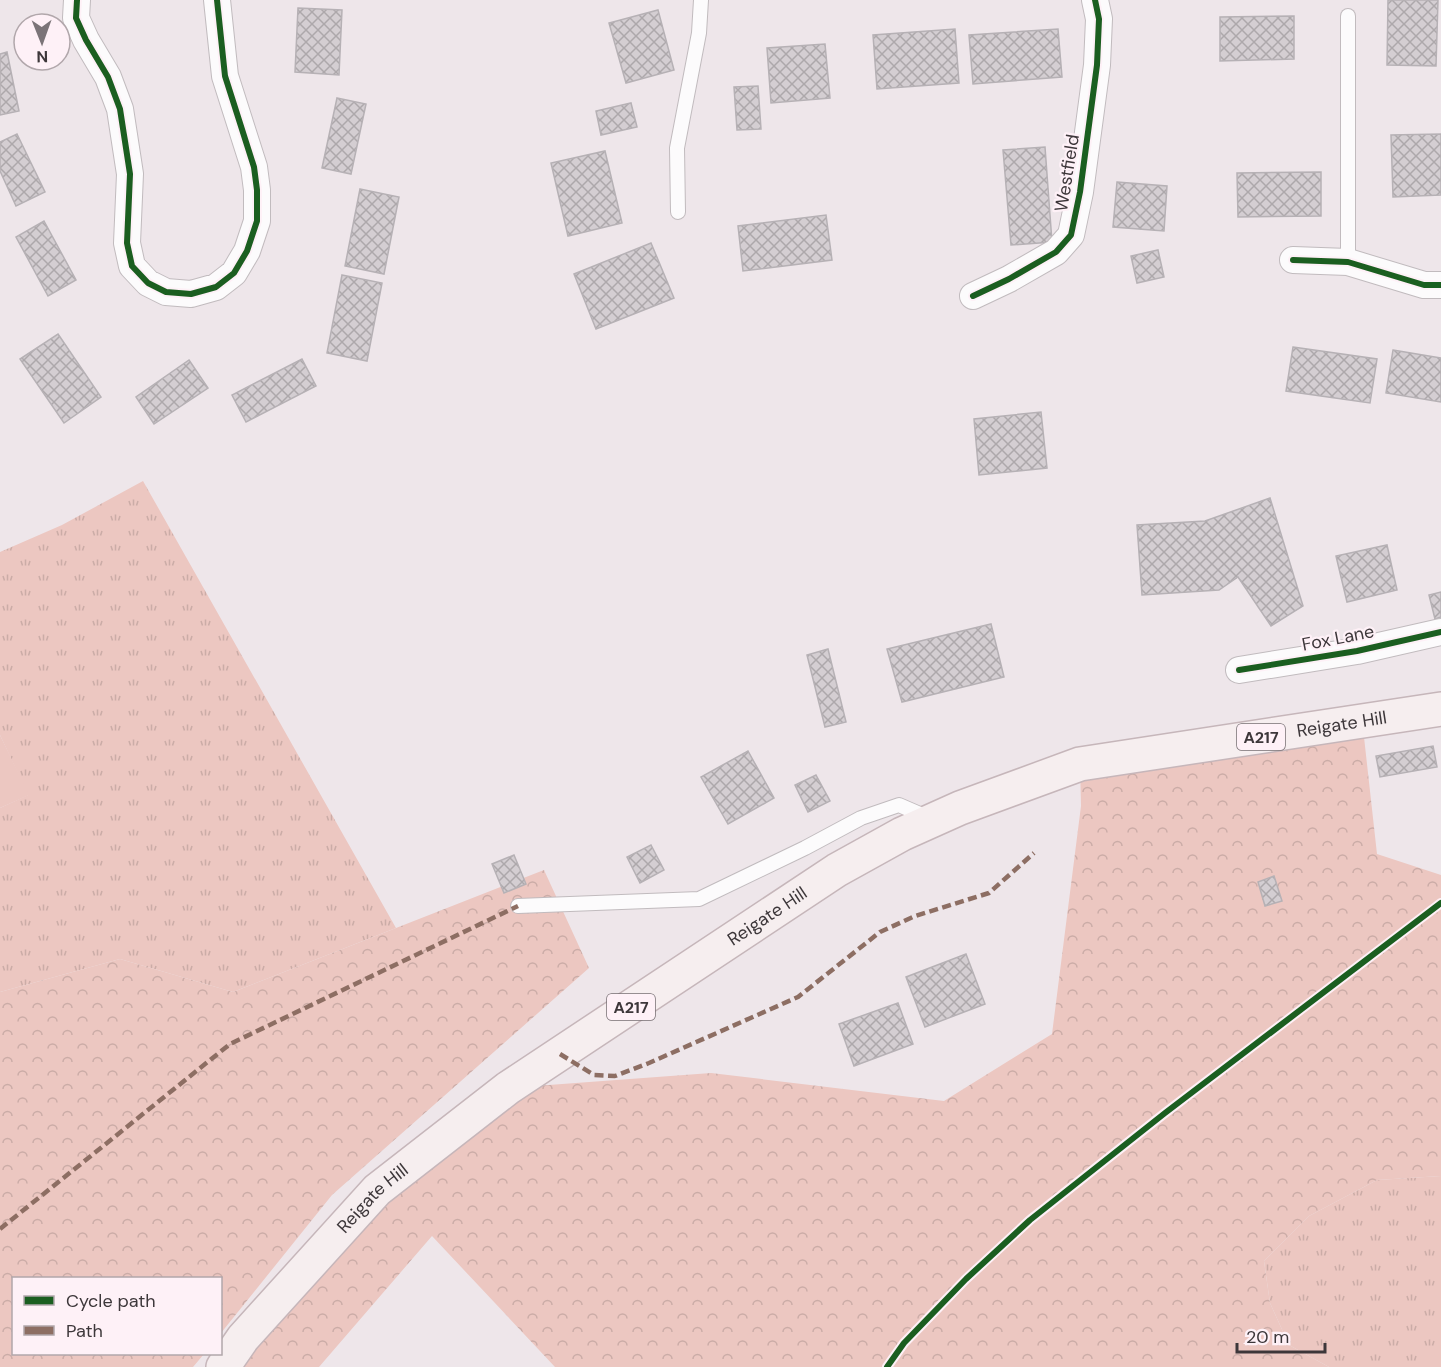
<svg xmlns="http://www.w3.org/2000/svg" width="1441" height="1367" font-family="'DM Sans',sans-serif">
	<defs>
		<pattern id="grass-tufts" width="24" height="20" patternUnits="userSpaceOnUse" patternTransform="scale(1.5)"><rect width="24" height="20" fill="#ecc7c1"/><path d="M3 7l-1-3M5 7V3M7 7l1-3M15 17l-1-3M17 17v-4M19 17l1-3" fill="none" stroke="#cbaca7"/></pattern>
		<pattern id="forest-crowns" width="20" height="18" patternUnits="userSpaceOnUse" patternTransform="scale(1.5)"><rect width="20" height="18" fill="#ecc7c1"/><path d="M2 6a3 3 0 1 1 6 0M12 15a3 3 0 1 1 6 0" fill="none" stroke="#cbaca7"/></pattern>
		<pattern id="building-cross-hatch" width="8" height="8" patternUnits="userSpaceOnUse" patternTransform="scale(1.5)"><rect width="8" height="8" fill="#d4ced2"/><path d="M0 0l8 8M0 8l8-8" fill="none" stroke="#ada8ab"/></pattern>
	</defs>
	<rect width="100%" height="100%" fill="#eee6ea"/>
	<g fill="url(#grass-tufts)">
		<polygon points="143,481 396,928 233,992 120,959 0,992 0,808 28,795 0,735 0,552 62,525"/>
		<polygon points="1441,1176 1441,1367 1329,1367 1289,1345 1270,1303 1264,1261 1309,1216 1377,1180"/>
	</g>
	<g fill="url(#forest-crowns)">
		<polygon points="1364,737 1377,854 1441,875 1441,1176 1377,1180 1309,1216 1264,1261 1270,1303 1289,1345 1329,1367 555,1367 432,1236 319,1367 223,1367 243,1338 508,1088 711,1073 944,1101 1052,1034 1081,806 1080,764"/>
		<polygon points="544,870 589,968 332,1195 221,1333 220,1278 14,1278 14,1354 204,1354 193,1367 0,1367 0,992 120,959 233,992"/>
	</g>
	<polygon fill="#ecc7c1" points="0,735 29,795 0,808"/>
	<g fill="url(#building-cross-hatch)" stroke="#b6b1b5" stroke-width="1.5">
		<polygon points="1388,0 1438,0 1436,66 1387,65"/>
		<polygon points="298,8 342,10 339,75 295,72"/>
		<polygon points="658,10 674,70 626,83 609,23"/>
		<polygon points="1294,16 1294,59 1220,61 1220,17"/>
		<polygon points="955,29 959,83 877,89 873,35"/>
		<polygon points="1058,29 1062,77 973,84 969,35"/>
		<polygon points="825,44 830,98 771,103 767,48"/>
		<polygon points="7,52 19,111 0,115 0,54"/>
		<polygon points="758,86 761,129 737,130 734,87"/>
		<polygon points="337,98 366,104 351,174 322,168"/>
		<polygon points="631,103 637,127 601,135 596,111"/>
		<polygon points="17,134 45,192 16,206 0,171 0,142"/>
		<polygon points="1441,134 1441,195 1393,197 1391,135"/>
		<polygon points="1045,147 1052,242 1011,245 1003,150"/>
		<polygon points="605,151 622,223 568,236 551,163"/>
		<polygon points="1321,172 1321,216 1238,217 1237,173"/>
		<polygon points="1117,182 1167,186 1164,231 1113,227"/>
		<polygon points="360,189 399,197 384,274 345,266"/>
		<polygon points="826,215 832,260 743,271 738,226"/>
		<polygon points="44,221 76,280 48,296 16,237"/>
		<polygon points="651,243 674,298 596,329 574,274"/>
		<polygon points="1158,250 1164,277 1137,283 1131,256"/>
		<polygon points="342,275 382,283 367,361 327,353"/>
		<polygon points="58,334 101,397 64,423 20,359"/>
		<polygon points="1293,347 1377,359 1370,403 1286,391"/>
		<polygon points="1393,350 1441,358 1441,402 1386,393"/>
		<polygon points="302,359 316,386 246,422 232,395"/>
		<polygon points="189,360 208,388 154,424 136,397"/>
		<polygon points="1041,412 1047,468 979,475 974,419"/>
		<polygon points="1270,498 1303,606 1271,626 1238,577 1219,590 1142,595 1137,525 1205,521"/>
		<polygon points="1387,545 1397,590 1347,602 1336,556"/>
		<polygon points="1441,592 1441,617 1435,619 1429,595"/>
		<polygon points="991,624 1004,677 902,702 887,649"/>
		<polygon points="828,649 846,722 825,727 807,655"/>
		<polygon points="1433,746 1437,767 1380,777 1376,756"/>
		<polygon points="748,751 774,798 728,824 701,777"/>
		<polygon points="816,775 830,801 808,812 795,785"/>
		<polygon points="651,845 664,870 640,883 627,857"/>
		<polygon points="514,855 526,884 504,893 492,864"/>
		<polygon points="1274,876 1282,901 1265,906 1258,882"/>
		<polygon points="966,954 985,1004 925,1027 906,977"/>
		<polygon points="898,1003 913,1044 854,1066 839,1024"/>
	</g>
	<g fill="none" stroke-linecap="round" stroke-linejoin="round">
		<defs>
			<g id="lane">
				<polyline points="678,212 677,148 699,33 701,0"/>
				<polyline points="1348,262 1348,16"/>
				<polyline points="518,906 699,899 805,848 861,818 899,805 929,818"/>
			</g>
			<g id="street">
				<polyline points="77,0 76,18 86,40 108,77 120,109 130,174 127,243 132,266 148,283 166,292 191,294 216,287 234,273 247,251 257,221 257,190 254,167 225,76 217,0"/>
				<polyline points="1293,260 1348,262 1424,285 1441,285"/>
				<polyline points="973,296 1009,279 1056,252 1071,235 1080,192 1097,65 1099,19 1095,0"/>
				<polyline points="1239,670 1357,651 1441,632"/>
			</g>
			<g id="primary">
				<path id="s1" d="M223,1367l20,-29 134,-148 131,-102 329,-218 65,-36 58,-26 120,-44 361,-55"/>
			</g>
		</defs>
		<use href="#lane" stroke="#c1bbbe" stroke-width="16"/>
		<use href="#street" stroke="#c1bbbe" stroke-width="28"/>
		<use href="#primary" stroke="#c6b6ba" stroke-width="36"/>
		<use href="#lane" stroke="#fcfbfc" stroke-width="14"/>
		<use href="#street" stroke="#fcfbfc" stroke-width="26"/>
		<use href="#primary" stroke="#f6eeef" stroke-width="33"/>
		<g stroke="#8d6e63" stroke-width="4.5" stroke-dasharray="9 4.5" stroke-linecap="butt">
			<polyline points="560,1054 594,1075 615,1076 649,1063 798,997 880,932 915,916 989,893 1034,853"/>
			<polyline points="0,1229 230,1044 518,906"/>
		</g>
		<defs>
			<g id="cycleway">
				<polyline points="77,0 76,18 86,40 108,77 120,109 130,174 127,243 132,266 148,283 166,292 191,294 216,287 234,273 247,251 257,221 257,190 254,167 225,76 217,0"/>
				<polyline points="1293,260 1348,262 1424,285 1441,285"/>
				<polyline points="973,296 1009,279 1056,252 1071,235 1080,192 1097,65 1099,19 1095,0"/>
				<polyline points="1239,670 1357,651 1441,632"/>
				<polyline points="887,1367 904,1343 966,1279 1030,1220 1165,1113 1441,903"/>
			</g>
		</defs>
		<use href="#cycleway" stroke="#fef1f7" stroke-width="10"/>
		<use href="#cycleway" stroke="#1b5e20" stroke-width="6"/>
	</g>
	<g text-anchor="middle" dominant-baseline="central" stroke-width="4.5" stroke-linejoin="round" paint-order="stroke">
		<g fill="#fef1f7" stroke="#776f73" stroke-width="1.5">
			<rect x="1237" y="724" width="48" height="26" rx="4.5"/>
			<rect x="607" y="994" width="48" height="26" rx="4.5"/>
		</g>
		<g font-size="16" font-weight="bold" fill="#3d373a">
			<text x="1261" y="737">A217</text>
			<text x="631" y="1007">A217</text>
		</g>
		<g font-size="18" fill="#3d373a" stroke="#fef1f7">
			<text transform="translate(1067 173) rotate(-81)">Westfield</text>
			<text transform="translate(1338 638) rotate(-11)">Fox Lane</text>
			<text stroke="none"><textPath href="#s1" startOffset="1326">Reigate Hill</textPath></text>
			<text stroke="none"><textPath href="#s1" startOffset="712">Reigate Hill</textPath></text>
			<text stroke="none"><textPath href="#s1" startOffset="226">Reigate Hill</textPath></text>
		</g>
	</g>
	<rect x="12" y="1277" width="210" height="78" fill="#fef1f7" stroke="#b1a7ab" stroke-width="1.5"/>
	<rect x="24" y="1296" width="30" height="9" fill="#1b5e20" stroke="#b1a7ab" stroke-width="1.5"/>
	<text x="66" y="1307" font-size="18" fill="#3d373a">Cycle path</text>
	<rect x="24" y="1326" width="30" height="9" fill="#8d6e63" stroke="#b1a7ab" stroke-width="1.5"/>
	<text x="66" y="1337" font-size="18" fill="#3d373a">Path</text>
	<g transform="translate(42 42) rotate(179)"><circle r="28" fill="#fef1f7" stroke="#b1a7ab" stroke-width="1.5"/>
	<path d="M0-4.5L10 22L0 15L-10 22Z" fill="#7b7478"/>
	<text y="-9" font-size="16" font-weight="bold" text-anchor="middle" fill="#3d373a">N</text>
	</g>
	<path d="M1237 1343v9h88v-9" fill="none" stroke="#3d373a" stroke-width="3"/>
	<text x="1246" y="1343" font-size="18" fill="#3d373a" stroke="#fef1f7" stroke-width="4.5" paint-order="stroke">20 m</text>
</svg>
